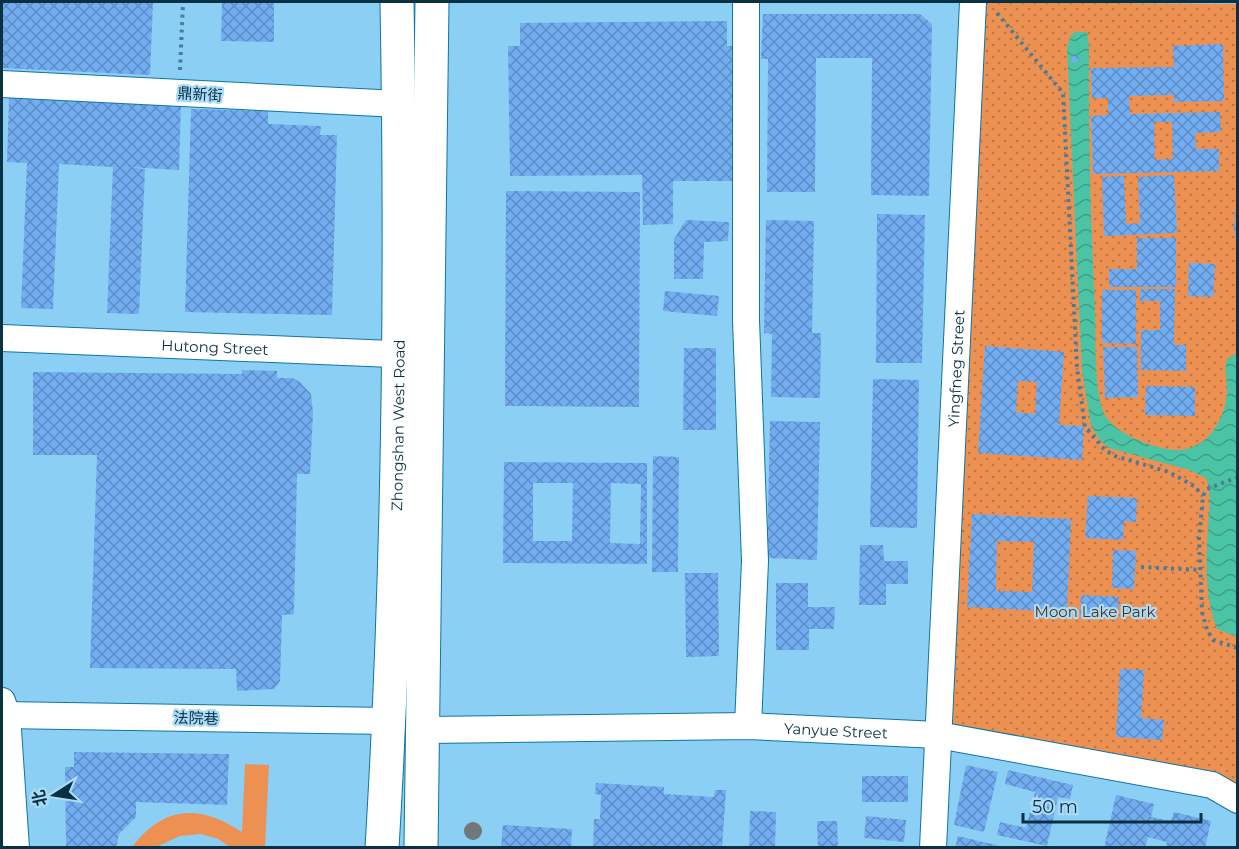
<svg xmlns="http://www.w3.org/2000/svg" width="1239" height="849" font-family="Montserrat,'Noto Sans SC',sans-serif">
	<defs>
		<pattern id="park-dots" width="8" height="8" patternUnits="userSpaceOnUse" patternTransform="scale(1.5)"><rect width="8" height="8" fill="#ed9153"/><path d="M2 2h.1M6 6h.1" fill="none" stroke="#be7746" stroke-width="1.8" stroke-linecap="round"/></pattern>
		<pattern id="water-waves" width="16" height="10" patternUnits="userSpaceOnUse" patternTransform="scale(1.5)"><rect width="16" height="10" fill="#4bc4a5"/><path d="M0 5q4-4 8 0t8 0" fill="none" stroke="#3da088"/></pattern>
		<pattern id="building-cross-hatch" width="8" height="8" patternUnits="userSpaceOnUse" patternTransform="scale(1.5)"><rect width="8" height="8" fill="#73adf1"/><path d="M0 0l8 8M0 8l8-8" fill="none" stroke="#5d8dc5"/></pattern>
	</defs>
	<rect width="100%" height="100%" fill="#8ccff5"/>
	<polygon fill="url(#park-dots)" points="984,2 1237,4 1237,794 946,727"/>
	<path fill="#ed9153" d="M245,764l24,1 -4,82h-35l-12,-8 -17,-5 -21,2 -24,11h-24c32,-42 68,-43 110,-15z"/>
	<path fill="url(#water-waves)" d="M1075,32h12l2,15c-1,89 2,176 6,264 1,27 -1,76 8,100 9,23 51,38 74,39 31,0 49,-32 50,-60 0,-11 -3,-20 0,-31l10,-6v284l-20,-8c-13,-32 -11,-71 -9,-105 1,-17 4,-30 -2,-46l-17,-8 -80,-22 -9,-8 -9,-14 -9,-55 -15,-323 4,-13z"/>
	<g fill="url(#building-cross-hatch)" fill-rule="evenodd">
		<polygon points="2,2 153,2 150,75 2,68"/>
		<polygon points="222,2 274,2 274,42 221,41"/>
		<polygon points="763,14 920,14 932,24 929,196 871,195 872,58 816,58 815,192 767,192 768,59 761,59"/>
		<polygon points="727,21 727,46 738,46 740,181 673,181 673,224 643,225 642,175 510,176 508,46 520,46 520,23"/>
		<path d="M1223,44l1,57 -50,1v-7l-45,1 1,18 90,-2 1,20 -26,1 1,16h23v22l-126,3 -2,-58 17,-1v-17h-16l-1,-30 83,-1 -1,-21zM1154,122h18l1,37 -18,1z"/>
		<circle cx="1075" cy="59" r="3.5"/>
		<polygon points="9,98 181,106 179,170 129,167 145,169 139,314 107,313 113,167 59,164 53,309 21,308 27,163 7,162"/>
		<polygon points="191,109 268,111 268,124 321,126 320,135 337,135 332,315 185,312"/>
		<polygon points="1174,175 1177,233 1104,236 1102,177 1124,176 1126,224 1140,223 1138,177"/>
		<polygon points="506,191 640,192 639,407 505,406"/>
		<polygon points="1236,207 1238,207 1238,233 1234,233"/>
		<polygon points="877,214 925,215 922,363 876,363"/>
		<polygon points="686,220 729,222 728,241 704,242 703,279 674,279 674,239"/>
		<polygon points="766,220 814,221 812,333 821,333 820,398 771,397 772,334 764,333"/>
		<polygon points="1137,238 1176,238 1176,287 1109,287 1109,269 1137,269"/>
		<polygon points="1189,263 1215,264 1213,297 1188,296"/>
		<polygon points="1140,289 1175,289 1174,345 1186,345 1186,371 1141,370 1141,330 1160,330 1160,301 1140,301"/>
		<polygon points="1102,290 1136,290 1136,344 1102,343"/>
		<polygon points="665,291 719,296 717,316 663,311"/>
		<path d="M985,346l79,6 -5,73 25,1 -2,34 -104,-7zM1018,381l19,1 -2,32 -19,-2z"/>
		<polygon points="1103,347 1137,347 1138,397 1105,398"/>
		<polygon points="684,348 716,348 716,430 683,430"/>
		<polygon points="242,370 277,371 277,378 292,378 300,382 311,394 313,413 310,474 297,474 294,614 282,615 280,681 274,689 237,691 236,669 90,668 97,455 33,455 33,372 242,374"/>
		<polygon points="873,379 919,380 917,528 870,527"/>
		<polygon points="1146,386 1195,387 1195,416 1145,415"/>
		<polygon points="770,421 820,422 817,560 767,558"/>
		<polygon points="653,456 679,457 678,572 652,572"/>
		<path d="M504,462l143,1v101l-144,-1zM533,483h40l-1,58h-39zM611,483l30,1 -1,60 -30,-1z"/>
		<polygon points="1088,496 1137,498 1136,522 1124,521 1123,540 1085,538"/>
		<path d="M972,514l99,5 -4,93 -100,-5zM997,541l37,1 -2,50 -36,-1z"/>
		<polygon points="860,545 883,545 884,561 908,561 908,584 886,584 886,605 859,605"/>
		<polygon points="1113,550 1136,551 1134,589 1112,588"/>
		<polygon points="685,573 718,573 719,656 686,657"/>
		<polygon points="776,583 808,583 808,607 835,607 834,629 809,629 809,650 776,650"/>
		<polygon points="1081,595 1119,597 1118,618 1080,616"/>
		<polygon points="1120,669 1144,670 1141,718 1164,720 1162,740 1116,737"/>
		<polygon points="74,752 229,754 227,805 136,802 136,817 119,834 116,848 66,848 65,767 74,767"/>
		<polygon points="966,765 998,772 984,832 954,825"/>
		<polygon points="1008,770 1073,785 1070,799 1058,797 1047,846 997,835 1000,822 1026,828 1035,792 1005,784"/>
		<rect x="862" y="776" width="46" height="26"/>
		<polygon points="596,783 664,787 664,794 714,797 715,790 726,790 722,848 593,848 594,819 600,819 601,795 595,794"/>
		<polygon points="1116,795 1154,804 1151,817 1171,821 1174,812 1211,821 1205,848 1166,848 1167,842 1148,837 1145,848 1104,848"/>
		<polygon points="750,811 776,812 775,848 749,848"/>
		<polygon points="866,816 906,820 904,842 864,838"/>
		<polygon points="817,821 837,821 838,848 818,848"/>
		<polygon points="503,825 572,829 571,848 501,848"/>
		<polygon points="958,836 1004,847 1004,848 955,848"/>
	</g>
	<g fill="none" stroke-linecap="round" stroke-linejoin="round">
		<defs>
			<g id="minor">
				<polyline points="746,2 746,320 755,561 748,726"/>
				<polyline points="2,84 399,104"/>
				<path id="s1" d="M2,338l414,17"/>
				<polyline points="2,701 7,715 16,848"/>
				<polyline points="2,715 390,721"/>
				<path id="s2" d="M425,730l323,-4 190,9 274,50 26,15"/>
				<path id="s3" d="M933,848l40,-846"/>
			</g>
			<g id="major">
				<path id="s4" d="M382,848c17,-282 20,-565 15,-846"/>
				<polyline points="421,848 432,2"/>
			</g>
		</defs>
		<use href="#minor" stroke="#0e76a1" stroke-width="28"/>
		<use href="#major" stroke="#0e76a1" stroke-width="35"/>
		<g stroke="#487d99" stroke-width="4" stroke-dasharray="3 4.5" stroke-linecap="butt">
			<polyline points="997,13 1063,93 1077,368 1085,427 1105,450 1115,456 1169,472 1194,486 1203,496"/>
			<polyline points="180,70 183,2"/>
			<polyline points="1238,477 1207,489 1203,496 1199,539 1202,612 1207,630 1213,640 1238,648"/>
			<polyline points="1141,567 1201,570"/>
		</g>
		<use href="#minor" stroke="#fff" stroke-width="26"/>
		<use href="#major" stroke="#fff" stroke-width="33"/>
	</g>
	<circle fill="#70787a" cx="473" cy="831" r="9"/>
	<g text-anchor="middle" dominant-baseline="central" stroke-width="4.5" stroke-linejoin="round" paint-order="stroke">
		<g font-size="15" fill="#093043" stroke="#a9daf6">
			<text transform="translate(200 94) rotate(3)">鼎新街</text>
			<text stroke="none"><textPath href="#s1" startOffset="213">Hutong Street</textPath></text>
			<text stroke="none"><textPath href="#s3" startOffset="480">Yingfneg Street</textPath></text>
			<text stroke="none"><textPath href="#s4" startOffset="423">Zhongshan West Road</textPath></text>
			<text transform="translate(196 718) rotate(1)">法院巷</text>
			<text stroke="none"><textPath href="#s2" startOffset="411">Yanyue Street</textPath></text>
		</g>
		<g font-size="15" fill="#593116" stroke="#a9daf6">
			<text x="1095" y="611">Moon Lake Park</text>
		</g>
	</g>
	<rect width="1239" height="849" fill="none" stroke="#093043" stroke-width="6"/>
	<g transform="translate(54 795) rotate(258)" stroke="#a9daf6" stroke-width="4.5" paint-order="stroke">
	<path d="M0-4.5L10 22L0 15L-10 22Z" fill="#093043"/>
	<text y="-9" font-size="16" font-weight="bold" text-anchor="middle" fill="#093043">北</text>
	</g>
	<path d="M1023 813v9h178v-9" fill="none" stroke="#093043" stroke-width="3"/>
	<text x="1032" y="813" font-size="18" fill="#093043" stroke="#a9daf6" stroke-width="4.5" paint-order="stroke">50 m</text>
</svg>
